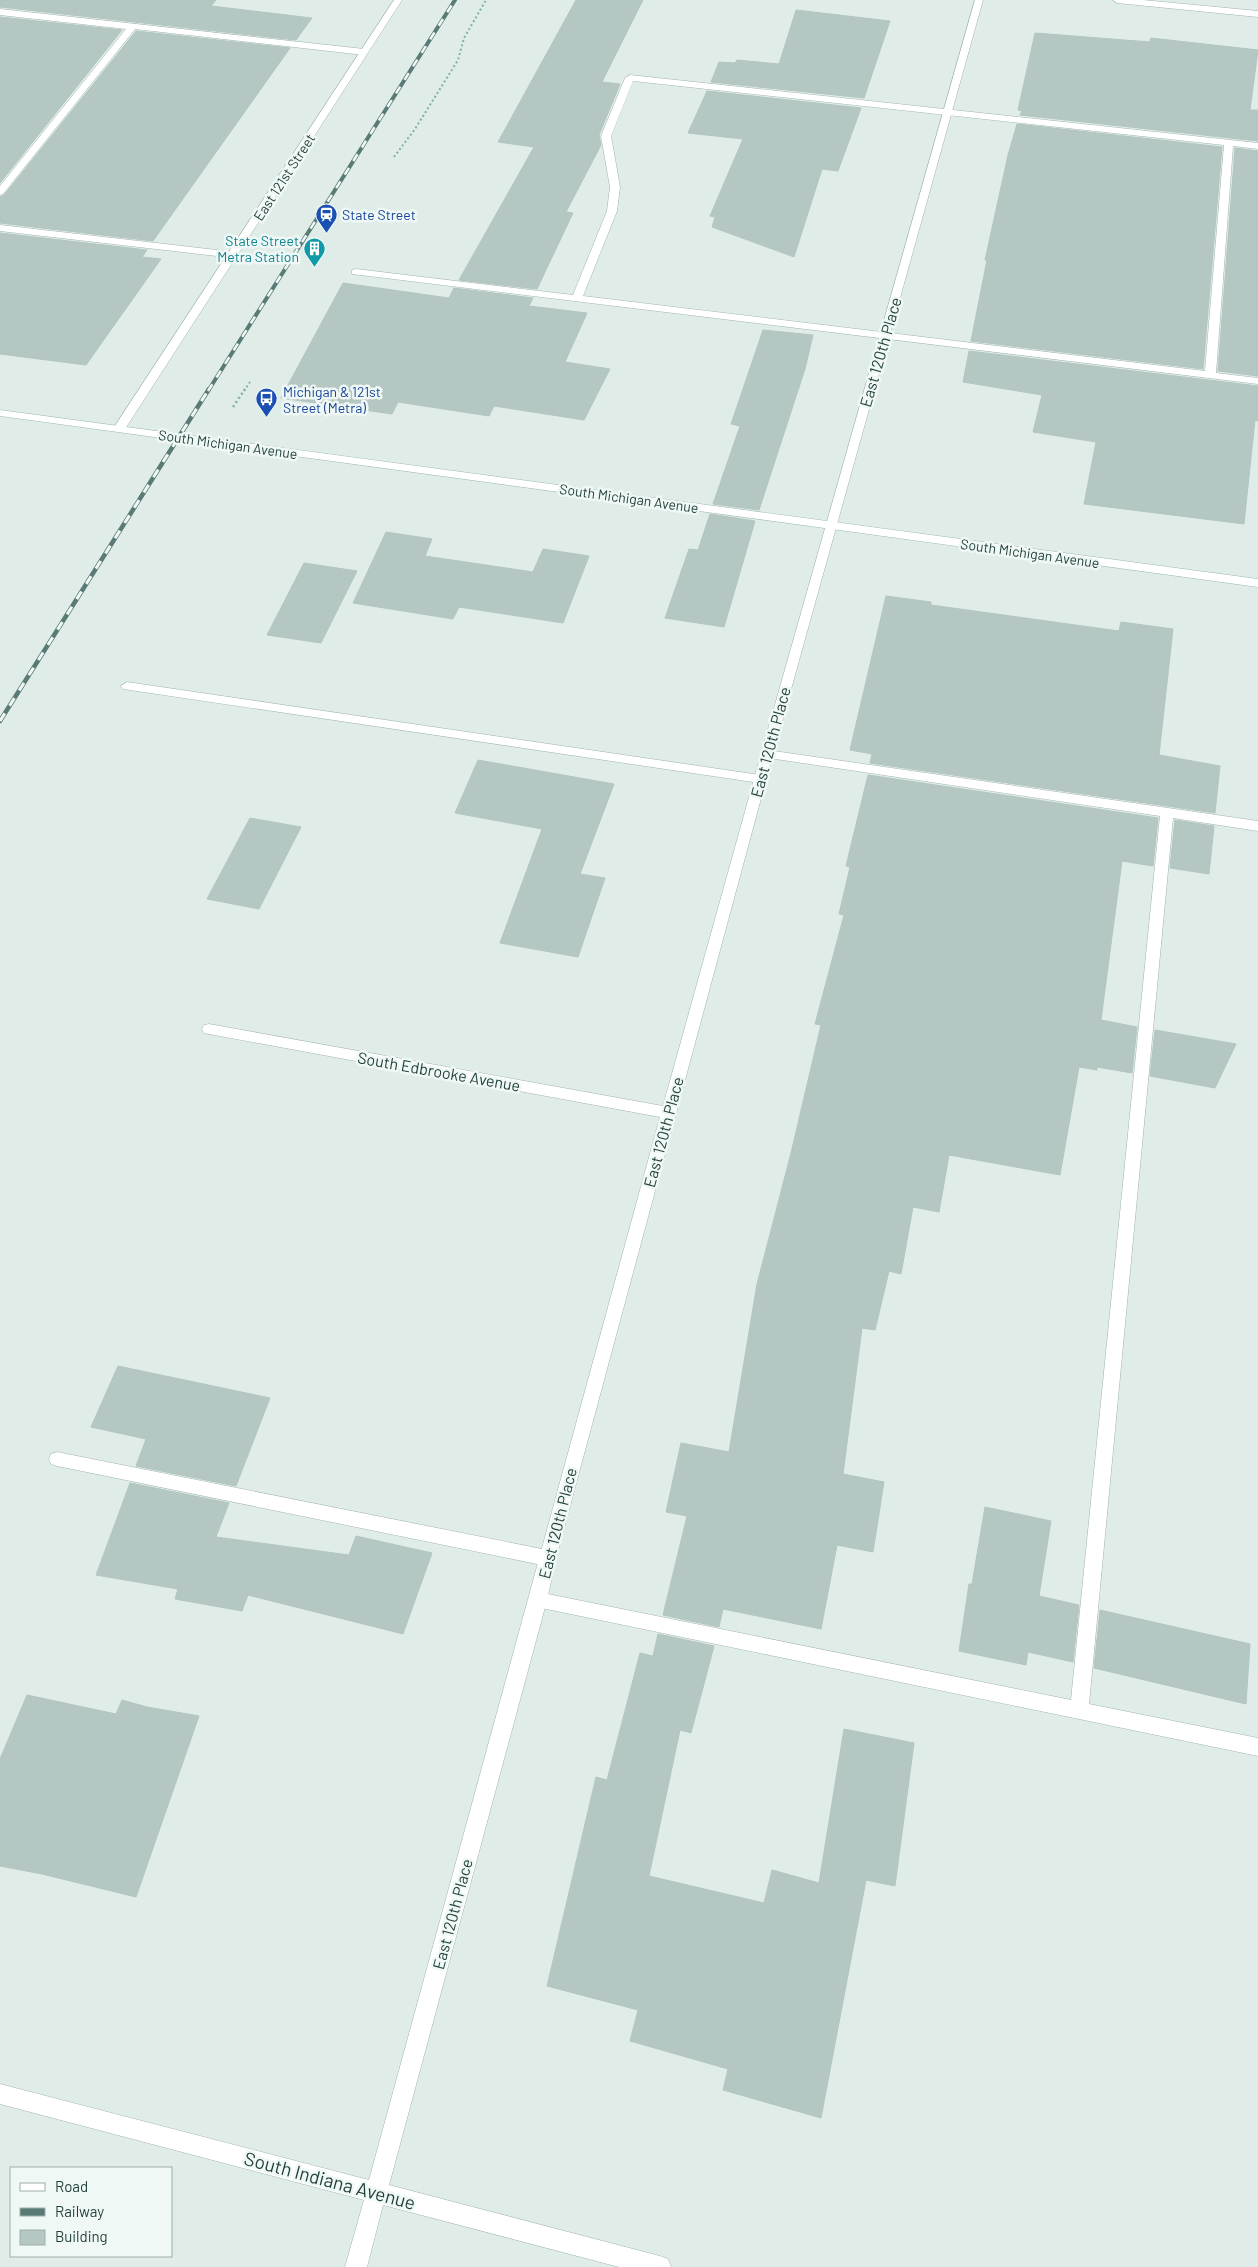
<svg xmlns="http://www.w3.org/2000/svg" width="1258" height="2267" font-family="Barlow,sans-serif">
	<rect width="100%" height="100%" fill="#e0ece8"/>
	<g fill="#b5c7c2" stroke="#b2c6c1">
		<polygon points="0,0 216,0 211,6 312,18 296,40 0,7"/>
		<polygon points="576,0 643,0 602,82 620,84 599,135 601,145 566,212 573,213 537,289 459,280 534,147 498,142"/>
		<polygon points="796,10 890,21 864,98 711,82 719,62 735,63 737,60 779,64"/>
		<polygon points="0,17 122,30 0,183"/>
		<polygon points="136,31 290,48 153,241 0,223 0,197 4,195"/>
		<polygon points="1035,33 1150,42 1151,38 1258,50 1250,110 1258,110 1258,141 1020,115 1022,111 1018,110"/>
		<polygon points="707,91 861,108 838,171 822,169 794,257 712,227 715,217 710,216 743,139 688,133"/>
		<polygon points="1017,124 1222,147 1203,369 971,341 987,260 985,260 1008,155"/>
		<polygon points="1235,148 1258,151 1258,376 1218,371"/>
		<polygon points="0,233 147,250 142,257 161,259 86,365 0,354"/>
		<polygon points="343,283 449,298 454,288 533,298 529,306 587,313 565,362 610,369 584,420 494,406 489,416 398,402 392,414 281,398"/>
		<polygon points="763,330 813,335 805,369 759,510 713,504 740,426 731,424"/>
		<polygon points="969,351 1258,386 1258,421 1255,420 1244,524 1084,504 1096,442 1033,432 1042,395 963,382"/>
		<polygon points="710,514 755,521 724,627 665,618 689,549 698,550"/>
		<polygon points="386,532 432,539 425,556 533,572 543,549 589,556 563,623 459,607 453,619 353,603"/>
		<polygon points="304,563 357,571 321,643 267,635"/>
		<polygon points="886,596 931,602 931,605 1119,631 1121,622 1173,629 1159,755 1220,766 1215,813 870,763 872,754 850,750"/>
		<polygon points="478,760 614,784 580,874 605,878 578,957 500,943 542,829 455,813"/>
		<polygon points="868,775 1158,818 1153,866 1122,861 1101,1020 1137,1027 1132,1073 1097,1067 1097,1070 1079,1067 1060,1175 949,1155 939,1212 913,1207 901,1274 889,1271 875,1330 862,1328 843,1474 884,1482 873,1552 837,1545 821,1629 723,1609 719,1627 663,1615 687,1516 666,1512 681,1443 729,1452 757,1284 791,1153 821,1025 815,1024 844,915 839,914 850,867 846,866"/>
		<polygon points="250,818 301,827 259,909 207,899"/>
		<polygon points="1175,820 1214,826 1209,874 1170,868"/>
		<polygon points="1155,1030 1236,1044 1215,1088 1150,1076"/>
		<polygon points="118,1366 270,1398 236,1486 136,1466 146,1439 91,1427"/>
		<polygon points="130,1483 229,1503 216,1537 349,1555 356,1536 432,1553 403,1634 248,1595 242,1611 175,1599 178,1589 96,1575"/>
		<polygon points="985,1507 1051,1521 1039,1596 1079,1605 1073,1662 1028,1652 1026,1665 959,1651 969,1584 972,1584"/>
		<polygon points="1100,1610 1250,1644 1246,1704 1094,1668"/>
		<polygon points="658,1634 714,1646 691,1733 680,1730 649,1876 764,1903 772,1870 819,1883 844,1729 914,1743 895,1886 866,1880 821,2118 723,2090 728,2069 630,2041 638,2010 547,1986 596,1777 607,1780 640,1653 653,1656"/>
		<polygon points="27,1695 116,1714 122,1700 147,1707 199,1716 136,1897 42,1874 0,1866 0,1759"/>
	</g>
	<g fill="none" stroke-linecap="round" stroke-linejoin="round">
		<defs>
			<g id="service">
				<polygon points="0,9 364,49 368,52 364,55 135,29 3,194 0,195 0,186 126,29 0,15"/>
				<path d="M630,75l628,68v6l-25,-3 -17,227 42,5v6l-906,-110v-4l4,-1 217,26 34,-84 3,-24 -9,-51 24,-58zM633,81l591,64 -19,226 -622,-75 34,-85 3,-24 -9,-51z"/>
				<polygon points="0,225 234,252 239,255 234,258 0,231"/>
				<polygon points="127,682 760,775 767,779 760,783 123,689 121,686"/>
				<polygon points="767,750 1258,821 1258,831 1173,818 1089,1704 1258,1738 1258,1756 532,1606 529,1600 532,1594 538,1592 1071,1700 1160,816 762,757 761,754 762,751"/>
				<polygon points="57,1452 547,1550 553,1552 556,1558 553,1564 547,1566 57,1466 51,1464 49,1459 51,1454"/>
			</g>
			<g id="minor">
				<polygon points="394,0 402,0 125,429 123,431 115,431 113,429"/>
				<polygon points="975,0 983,0 773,754 556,1558 547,1600 389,2185 660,2256 668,2259 671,2267 619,2267 383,2205 367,2267 345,2267 364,2200 0,2104 0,2084 369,2180 660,1117 209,1034 204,1033 202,1029 204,1025 209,1024 663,1106 761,754"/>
			</g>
			<polygon id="tertiary" points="1113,0 1143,0 1258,11 1258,17 1117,3"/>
			<polygon id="secondary" points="0,410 1258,579 1258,587 0,416"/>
		</defs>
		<use href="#service" stroke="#a2b4b0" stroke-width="1"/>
		<use href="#minor" stroke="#a2b4b0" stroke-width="1"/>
		<use href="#tertiary" stroke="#a2b4b0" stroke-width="1"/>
		<use href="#secondary" stroke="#9db9b3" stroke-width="1"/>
		<g stroke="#7eb2a9" stroke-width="2" stroke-dasharray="2 2.5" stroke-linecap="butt">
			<polyline points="394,157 415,129 458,60 464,38 486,0"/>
			<polyline points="244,391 250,382"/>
		</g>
		<polyline stroke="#7eb2a9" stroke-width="2.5" stroke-dasharray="2 3" stroke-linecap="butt" points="233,407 245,389"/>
		<use href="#service" fill="#fff" fill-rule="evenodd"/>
		<use href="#minor" fill="#fff" fill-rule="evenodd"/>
		<use href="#tertiary" fill="#fff" fill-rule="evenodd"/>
		<use href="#secondary" fill="#fff" fill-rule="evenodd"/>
		<defs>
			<polyline id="rail-far1" points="208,391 455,0"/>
			<polyline id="rail" points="0,721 209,389"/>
		</defs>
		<use href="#rail-far1" stroke="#597a75" stroke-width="4"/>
		<use href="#rail" stroke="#597a75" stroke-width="4.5"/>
		<use href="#rail-far1" stroke="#f0f8f6" stroke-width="2.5" stroke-dasharray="8" stroke-linecap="butt"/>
		<use href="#rail" stroke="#f0f8f6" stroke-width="3" stroke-dasharray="9" stroke-linecap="butt"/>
	</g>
	<defs>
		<symbol id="station-pin" viewBox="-11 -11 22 30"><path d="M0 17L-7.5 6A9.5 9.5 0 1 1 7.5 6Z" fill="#1a4fb4" stroke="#f0f8f6"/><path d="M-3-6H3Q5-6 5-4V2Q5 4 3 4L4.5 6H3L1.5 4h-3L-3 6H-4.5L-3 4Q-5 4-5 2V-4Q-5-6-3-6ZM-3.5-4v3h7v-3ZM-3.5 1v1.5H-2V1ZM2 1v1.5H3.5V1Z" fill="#fff"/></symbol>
		<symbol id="building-pin" viewBox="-11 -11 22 30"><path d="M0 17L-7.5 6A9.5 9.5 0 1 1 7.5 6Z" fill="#0f9aa8" stroke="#f0f8f6"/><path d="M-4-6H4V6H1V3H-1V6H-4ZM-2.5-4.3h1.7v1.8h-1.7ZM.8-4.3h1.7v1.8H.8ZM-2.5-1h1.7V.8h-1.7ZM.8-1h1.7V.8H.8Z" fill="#fff"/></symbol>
		<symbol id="bus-pin" viewBox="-11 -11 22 30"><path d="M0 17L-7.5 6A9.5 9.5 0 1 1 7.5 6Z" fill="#1a4fb4" stroke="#f0f8f6"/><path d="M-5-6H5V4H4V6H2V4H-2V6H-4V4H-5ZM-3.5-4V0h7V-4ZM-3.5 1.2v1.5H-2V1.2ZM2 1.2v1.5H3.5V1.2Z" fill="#fff"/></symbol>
	</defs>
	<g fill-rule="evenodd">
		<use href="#station-pin" x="314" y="202" width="25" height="34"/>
		<use href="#building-pin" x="302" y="236" width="25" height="34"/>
		<use href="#bus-pin" x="254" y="386" width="25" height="34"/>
	</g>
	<g text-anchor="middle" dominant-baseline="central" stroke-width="5" stroke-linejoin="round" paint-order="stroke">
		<g font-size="14" fill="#1f3e3a" stroke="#f0f8f6">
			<text transform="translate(284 177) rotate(-57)">East 121st Street</text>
			<text transform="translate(228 444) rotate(8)">South Michigan Avenue</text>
			<text transform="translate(629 498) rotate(8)">South Michigan Avenue</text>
			<text transform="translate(1030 553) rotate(8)">South Michigan Avenue</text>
		</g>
		<g font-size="14" fill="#164399" stroke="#f0f8f6" text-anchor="start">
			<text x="342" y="214">State Street</text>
			<text x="283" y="391">Michigan &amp; 121st<tspan x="283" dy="16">Street (Metra)</tspan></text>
		</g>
		<g font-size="14" fill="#0d838f" stroke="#f0f8f6" text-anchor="end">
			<text x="299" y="240">State Street<tspan x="299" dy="16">Metra Station</tspan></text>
		</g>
		<g font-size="16" fill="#1f3e3a" stroke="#f0f8f6">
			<text transform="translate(880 352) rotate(-74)">East 120th Place</text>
			<text transform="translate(770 742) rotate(-75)">East 120th Place</text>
			<text transform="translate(439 1071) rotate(10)">South Edbrooke Avenue</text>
			<text transform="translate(663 1132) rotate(-75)">East 120th Place</text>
			<text transform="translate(557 1523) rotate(-76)">East 120th Place</text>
			<text transform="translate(452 1914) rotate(-75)">East 120th Place</text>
		</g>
		<g font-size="19" fill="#1f3e3a" stroke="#f0f8f6">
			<text transform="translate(330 2180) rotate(15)">South Indiana Avenue</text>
		</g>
	</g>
	<rect x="10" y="2167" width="162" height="90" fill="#f0f8f6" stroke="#9caeab"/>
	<rect x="20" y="2183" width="25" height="8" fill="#ffffff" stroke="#9caeab"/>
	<text x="55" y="2192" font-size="15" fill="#1f3e3a">Road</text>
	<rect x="20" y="2208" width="25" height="8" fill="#597a75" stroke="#9caeab"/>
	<text x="55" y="2217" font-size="15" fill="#1f3e3a">Railway</text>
	<rect x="20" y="2230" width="25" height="15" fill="#b5c7c2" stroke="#9caeab"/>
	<text x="55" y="2242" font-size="15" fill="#1f3e3a">Building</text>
</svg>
